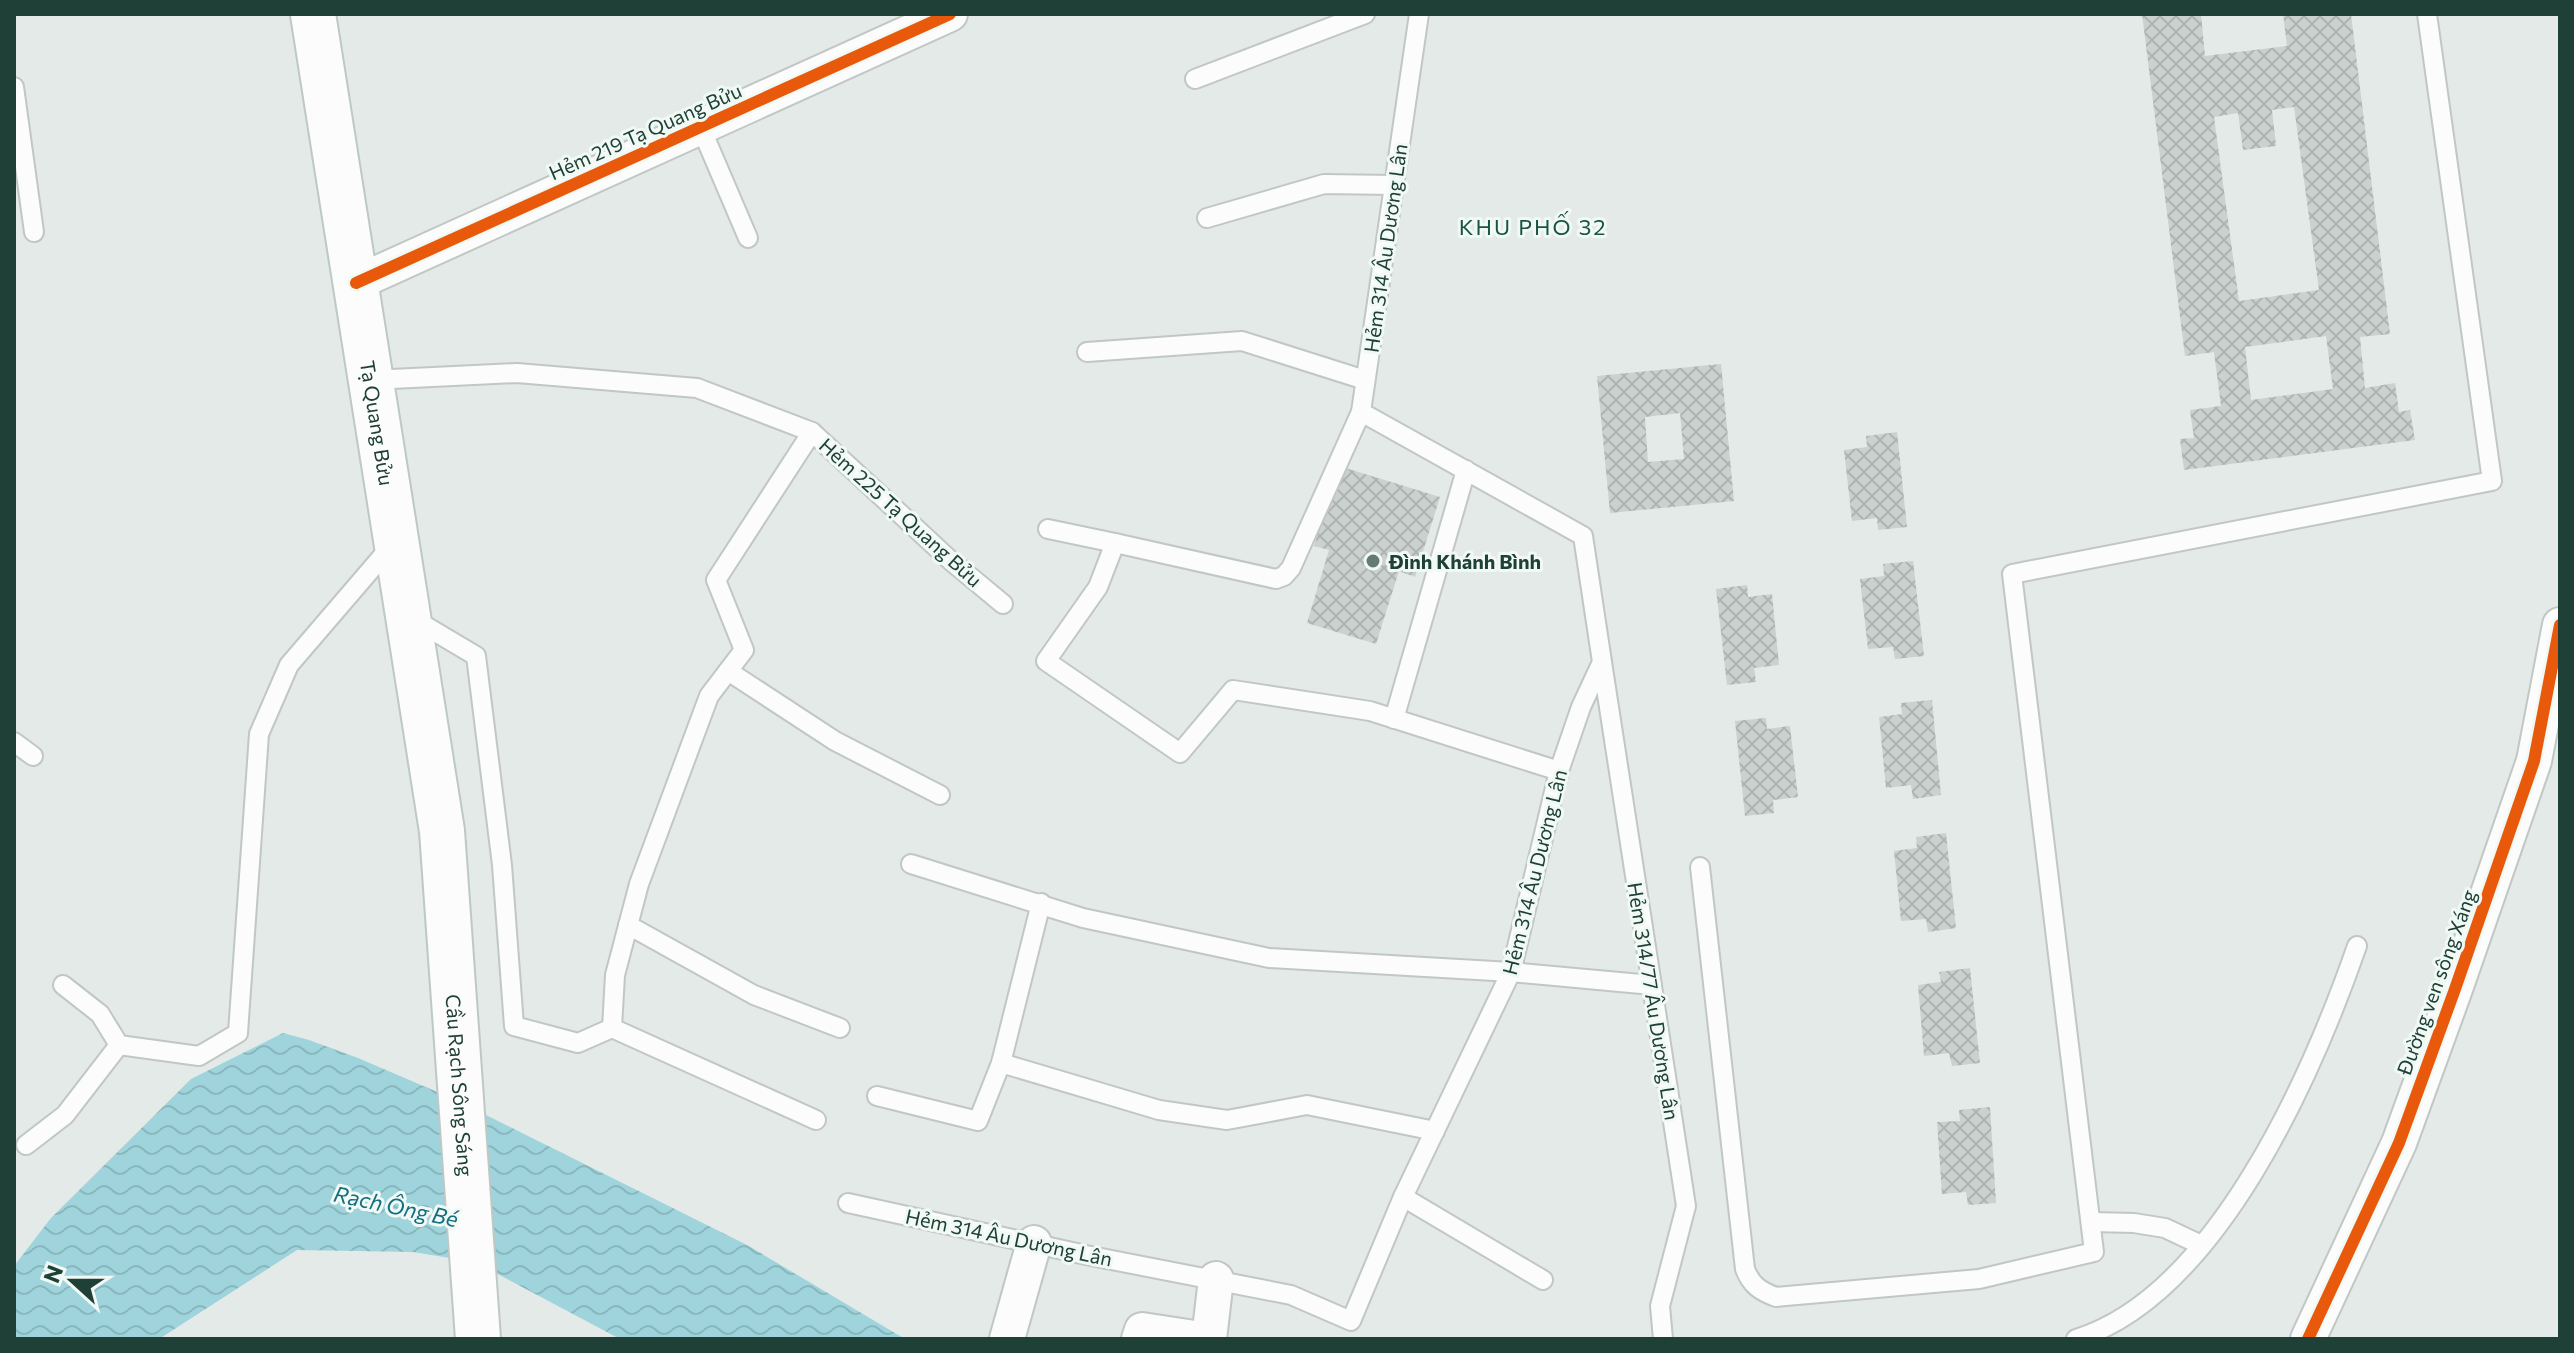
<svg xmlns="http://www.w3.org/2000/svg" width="2574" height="1353" font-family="Commissioner,sans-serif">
	<defs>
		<pattern id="water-waves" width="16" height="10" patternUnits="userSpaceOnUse" patternTransform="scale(2)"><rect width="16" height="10" fill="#9fd4dc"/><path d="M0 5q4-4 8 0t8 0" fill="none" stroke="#88b7bd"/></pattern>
		<pattern id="building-cross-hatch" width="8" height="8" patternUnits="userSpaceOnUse" patternTransform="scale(2)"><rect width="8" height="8" fill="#cad1ce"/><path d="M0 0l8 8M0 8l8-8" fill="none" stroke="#adb4b2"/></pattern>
	</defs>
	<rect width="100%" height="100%" fill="#e3eae7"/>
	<polygon fill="url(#water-waves)" points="283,1033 309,1040 358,1058 456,1100 747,1245 905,1339 620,1339 475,1262 413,1252 297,1250 159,1339 14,1339 14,1266 51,1218 191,1079"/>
	<g fill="url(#building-cross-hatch)" fill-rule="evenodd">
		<path d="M2142,14h59l4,42 82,-10 -4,-32h68l39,320 -30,3 5,51 30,-5 4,29 11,-2 5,30 -231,30 -4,-31 14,-1 -4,-28 31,-4 -7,-54 -29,4zM2294,107l25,183 -80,11 -25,-184 24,-4 5,37 33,-4 -4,-36zM2326,336l7,53 -82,11 -6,-53z"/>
		<path d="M1721,364l13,137 -124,12 -13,-137zM1680,413l4,46 -36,3 -3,-45z"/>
		<polygon points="1897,432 1907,527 1878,530 1877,518 1852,521 1844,450 1867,447 1866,436"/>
		<polygon points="1339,466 1440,497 1415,577 1399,571 1376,644 1307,623 1329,550 1314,546"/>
		<polygon points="1913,561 1924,656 1895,659 1893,647 1868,649 1860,579 1884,576 1883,564"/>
		<polygon points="1747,585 1748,597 1772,594 1779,665 1754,668 1756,682 1727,685 1716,589"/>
		<polygon points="1932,700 1941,795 1913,799 1911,785 1886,788 1879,717 1902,714 1901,703"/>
		<polygon points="1766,718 1767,729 1790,726 1798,797 1773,800 1774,813 1745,816 1735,721"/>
		<polygon points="1946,833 1956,928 1928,932 1926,919 1901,921 1894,851 1917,848 1916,837"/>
		<polygon points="1970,968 1980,1063 1952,1066 1949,1053 1924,1056 1918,985 1941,982 1939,972"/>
		<polygon points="1990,1107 1996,1203 1968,1205 1966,1192 1942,1194 1937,1122 1960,1121 1959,1110"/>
	</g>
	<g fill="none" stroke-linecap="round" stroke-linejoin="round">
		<defs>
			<g id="service">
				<polyline points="1195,79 1365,14"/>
				<polyline points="14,87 34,232"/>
				<polyline points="701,128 748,238"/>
				<polyline points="1207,218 1324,184 1394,185"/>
				<polyline points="1087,352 1242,341 1365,380"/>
				<polyline points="371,380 517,373 697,388 812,432 950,560 1003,604"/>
				<polyline points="812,432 716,580 744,650 709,696 639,884 615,975 612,1028 816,1120"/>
				<polyline points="1048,529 1115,543 1098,587 1046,661 1180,753 1233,690 1370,711 1559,771"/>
				<polyline points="1115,543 1276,579 1284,576 1291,568 1361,412"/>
				<polyline points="412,618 476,656 502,865 514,1026 578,1043 612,1028"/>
				<polyline points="1602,662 1686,1206 1660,1306 1663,1339"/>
				<polyline points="728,671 835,741 940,795"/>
				<polyline points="1394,719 1466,470"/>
				<polyline points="14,742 33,756"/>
				<polyline points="911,864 1083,918 1269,958 1511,972 1652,985"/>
				<path d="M1700,867l45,402c6,16 15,22 31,28l203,-18 115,-27 -82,-678 480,-93 -65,-467"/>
				<polyline points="628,925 754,995 840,1028"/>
				<polyline points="63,985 100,1014 119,1045 199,1056 238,1033 259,734 289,665 392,545"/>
				<polyline points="1001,1063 1041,903"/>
				<polyline points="877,1096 978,1121 1001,1063 1159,1110 1227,1120 1307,1105 1435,1131"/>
				<polyline points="26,1145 65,1115 119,1045"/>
				<polyline points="1403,1197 1543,1280"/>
				<polyline points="848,1203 1086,1255 1291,1295 1351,1321 1403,1197 1511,972 1559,771 1581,707 1602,662 1583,536 1361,412 1419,14"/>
				<polyline points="2091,1222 2134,1223 2165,1228 2201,1245"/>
				<path d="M2076,1339c140,-43 236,-264 281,-393"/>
			</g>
			<g id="minor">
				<polyline points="356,283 950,14"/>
				<polyline points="1007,1339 1034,1243"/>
				<polyline points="1139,1339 1142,1330 1201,1339"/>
				<polyline points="1209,1339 1216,1279"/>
				<polyline points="2308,1339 2399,1143 2455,989 2534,761 2560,625"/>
			</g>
			<g id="secondary">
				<path id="s1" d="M313,14l129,817 36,508"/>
			</g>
		</defs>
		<use href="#service" stroke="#c0c7c4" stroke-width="22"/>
		<use href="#minor" stroke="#c0c7c4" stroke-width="38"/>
		<use href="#secondary" stroke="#bec8c4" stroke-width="48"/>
		<use href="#service" stroke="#fbfcfb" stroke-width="18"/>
		<use href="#minor" stroke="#fbfcfb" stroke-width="34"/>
		<use href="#secondary" stroke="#fbfcfb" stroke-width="44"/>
		<defs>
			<g id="cycleway">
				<polyline points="356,283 950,14"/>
				<polyline points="2308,1339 2399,1143 2455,989 2534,761 2560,625"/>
			</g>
		</defs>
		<use href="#cycleway" stroke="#f1f9f5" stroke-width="17"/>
		<use href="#cycleway" stroke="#e8590c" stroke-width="12"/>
	</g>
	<circle fill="#647c75" stroke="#f1f9f5" stroke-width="3" cx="1373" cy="561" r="8"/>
	<g text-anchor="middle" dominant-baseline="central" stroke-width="6" stroke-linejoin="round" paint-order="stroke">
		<g font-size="20" fill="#1f4037" stroke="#f1f9f5">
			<text transform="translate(645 131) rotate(-24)">Hẻm 219 Tạ Quang Bửu</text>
			<text transform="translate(1385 248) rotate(-82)">Hẻm 314 Âu Dương Lân</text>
			<text stroke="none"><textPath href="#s1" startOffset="414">Tạ Quang Bửu</textPath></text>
			<text transform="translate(901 512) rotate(42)">Hẻm 225 Tạ Quang Bửu</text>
			<text transform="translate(1534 872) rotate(-76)">Hẻm 314 Âu Dương Lân</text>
			<text transform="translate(2436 982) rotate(-70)">Đường ven sông Xáng</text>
			<text transform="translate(1654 1001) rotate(81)">Hẻm 314/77 Âu Dương Lân</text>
			<text stroke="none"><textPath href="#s1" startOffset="1082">Cầu Rạch Sông Sáng</textPath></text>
			<text transform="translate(1009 1237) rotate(12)">Hẻm 314 Âu Dương Lân</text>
		</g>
		<g font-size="20" font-weight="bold" fill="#1f4037" stroke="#f1f9f5" text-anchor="start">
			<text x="1389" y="561">Đình Khánh Bình</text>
		</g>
		<g font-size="22" letter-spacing="2" fill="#195446" stroke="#f1f9f5">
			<text x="1533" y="226">KHU PHỐ 32</text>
		</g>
		<g font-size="22" font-style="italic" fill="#126f82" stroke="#f1f9f5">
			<text transform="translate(396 1206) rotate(12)">Rạch Ông Bé</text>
		</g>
	</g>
	<rect width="2574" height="1353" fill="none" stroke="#1f4037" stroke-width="32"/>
	<g transform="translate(72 1281) rotate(291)" stroke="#f1f9f5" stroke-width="6" paint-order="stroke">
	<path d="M0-6L14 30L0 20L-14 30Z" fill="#1f4037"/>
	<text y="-12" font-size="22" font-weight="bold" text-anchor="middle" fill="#1f4037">N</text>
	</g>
</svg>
